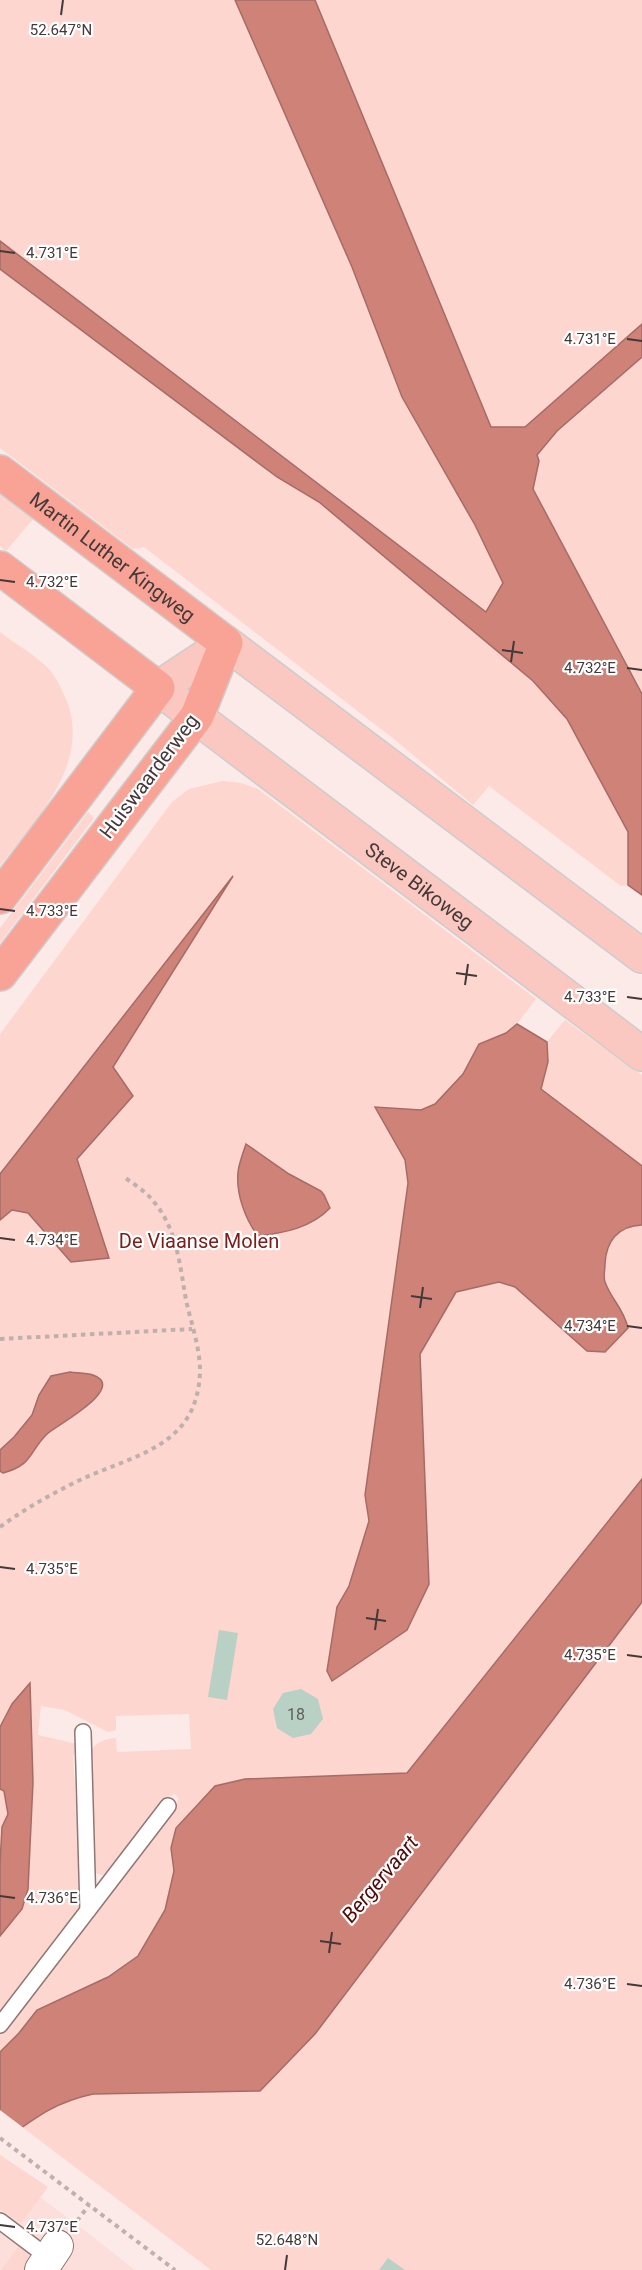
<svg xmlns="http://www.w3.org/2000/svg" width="642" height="2270" font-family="Roboto,sans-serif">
	<rect width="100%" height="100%" fill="#fbeae7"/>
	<polygon fill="#fcdeda" points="0,2167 89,2234 135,2270 0,2270"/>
	<g fill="#fdd6d0">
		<polygon points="0,0 235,0 352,267 402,397 475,525 503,583 486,612 0,241"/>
		<polygon points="315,0 642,0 642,324 525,427 491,427"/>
		<polygon points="0,269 277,477 319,502 533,681 567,719 628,832 628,885 621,886 489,786 473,805 394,739 144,547 133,549 0,448"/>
		<polygon points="642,357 642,694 533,489 539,462 537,455 557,431"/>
		<polygon points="0,494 33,519 6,551 0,546"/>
		<path d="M0,632c15,12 34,22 48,36 9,10 15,24 20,36 21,63 -33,116 -68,162z"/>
		<path d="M223,781l18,2 17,6 278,210 -19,25 -11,9 -27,11 -16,30 -28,30 -14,6 -46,-3 30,53 3,23 -43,311 4,26 -20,66 -12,21 -5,73 75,-50 22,-45 -9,-231 36,-62 43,-10 16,5 72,64 37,-39c-7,-8 -18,-22 -20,-33 -4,-26 10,-53 38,-54v254l-235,294 -162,6 -30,8 -21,20 -23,41 3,22 -9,40 -27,46 -119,77 -19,19v-21l179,-232 -4,-5 -5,2 -61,77 -6,2 -6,-1 -3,-6 -6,-114c8,-11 14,-15 28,-16l1,14 74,-3 -2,-35 -73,2v14l-8,2 -43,-22 -24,-4 -3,29 39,9 -4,13 9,138 -4,20 -78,99v-980l172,-232 17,-13z"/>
		<polygon points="88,812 94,818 0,943 0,928"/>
		<polygon points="565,1020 642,1075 642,1166 541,1089 548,1062 547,1042"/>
		<path d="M642,1602v668h-431l-189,-143c26,-18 39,-26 71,-33l167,-3 55,-57z"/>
		<polygon points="0,2155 48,2187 21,2223 0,2209"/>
		<polygon points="19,2246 34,2258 27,2270 1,2270"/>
	</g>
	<g fill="#ce8278" stroke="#a56c65" stroke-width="1.5">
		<polygon points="235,0 315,0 491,427 525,427 642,324 642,357 557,431 537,455 539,461 533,489 642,694 642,895 628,885 628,832 567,719 533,681 319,502 277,477 0,269 0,241 486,612 503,583 475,525 402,397 352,267"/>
		<polygon points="233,876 113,1067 133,1096 77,1159 109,1258 71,1262 28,1213 12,1210 0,1220 0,1174"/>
		<path d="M517,1024l30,18 1,20 -7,27 101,77v59c-24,1 -36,16 -37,39 0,6 -2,13 0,18 7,19 18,25 23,46l-23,24 -18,-1 -72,-64 -16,-5 -43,10 -36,62 9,230 -22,46 -75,51 -5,-10 10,-64 12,-21 20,-65 -4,-26 43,-312 -3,-23 -30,-53 46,3 14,-6 28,-30 16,-30 27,-11z"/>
		<path d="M246,1144l43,30 32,17 3,4 6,13c-19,20 -46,25 -72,28 -13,-17 -22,-42 -20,-64 1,-9 5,-19 8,-28z"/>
		<path d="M70,1372c7,1 16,1 23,3 36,13 -40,52 -46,59 -19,19 -14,31 -44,39l-3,-2v-21l14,-13 18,-22 7,-20 12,-19z"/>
		<path d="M642,1479v123l-327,432 -55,57 -167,3c-41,9 -59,25 -93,49v-91l19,-19 18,-23 71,-33 30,-21 27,-46 9,-39 -3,-23 5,-20 39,-42 30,-7 162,-6z"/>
		<polygon points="30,1683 33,1782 28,1889 22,1909 0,1936 0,1863 2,1827 8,1814 4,1791 0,1789 0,1727 12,1704"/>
	</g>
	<polygon fill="#fbeae7" points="0,2110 25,2129 0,2146"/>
	<g fill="#b8d1c4">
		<polygon points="219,1630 238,1633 227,1700 208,1697"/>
		<polygon points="301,1689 318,1699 323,1719 311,1734 293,1738 277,1728 273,1709 283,1693"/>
		<polygon points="388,2258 405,2270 379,2270"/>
	</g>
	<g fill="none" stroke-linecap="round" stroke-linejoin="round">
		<defs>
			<g id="lane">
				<polyline points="83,1732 88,1910"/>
				<polyline points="0,2025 168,1806"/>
				<polyline points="0,2221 49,2258"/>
			</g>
			<polyline id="street" points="41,2270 57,2246"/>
			<g id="primary">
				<path id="s1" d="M642,956l-416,-313 -68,45 484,366"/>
			</g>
			<g id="highway">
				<path id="s2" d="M0,472l226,171 -29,73 -197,258"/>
				<polyline points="0,568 158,688 0,897"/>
			</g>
		</defs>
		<use href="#lane" stroke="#907773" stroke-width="18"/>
		<use href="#street" stroke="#907773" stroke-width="34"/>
		<use href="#primary" stroke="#cecccb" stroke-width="36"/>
		<use href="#highway" stroke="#cecccb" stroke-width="36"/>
		<g stroke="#bfb0ad" stroke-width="4" stroke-dasharray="4.5 4.5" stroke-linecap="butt">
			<polyline points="0,1339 192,1329"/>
			<path d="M0,1527c26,-19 53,-34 82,-48 55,-25 116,-33 118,-108 0,-24 -9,-48 -14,-71 -6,-34 -9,-71 -32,-98 -8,-11 -21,-18 -31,-26"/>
			<polyline points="0,2138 175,2270"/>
			<polyline points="77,2221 89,2205"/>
		</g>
		<use href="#lane" stroke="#fff" stroke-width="15"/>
		<use href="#street" stroke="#fff" stroke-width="32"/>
		<use href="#primary" stroke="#fbc8c1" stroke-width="33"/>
		<use href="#highway" stroke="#f9a397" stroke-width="33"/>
	</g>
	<path fill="none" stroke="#443938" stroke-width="2" d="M61,15l2,-15M0,251l15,2M627,339l15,2M0,580l15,2M502,650l21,3M511,662l3,-21M627,668l15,2M0,909l15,2M456,973l21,3M465,985l3,-21M627,997l15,2M0,1238l15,2M411,1296l21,3M420,1308l3,-21M627,1326l15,2M0,1567l15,2M366,1618l20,3M375,1630l3,-21M627,1655l15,2M0,1896l15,2M320,1941l21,3M329,1953l3,-21M627,1984l15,2M0,2225l15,2M285,2270l2,-15"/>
	<g text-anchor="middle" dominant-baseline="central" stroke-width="4.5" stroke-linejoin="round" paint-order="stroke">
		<g font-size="16" fill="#615f5b">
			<text x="296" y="1714">18</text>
		</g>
		<g font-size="20" fill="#443938" stroke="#fff">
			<text stroke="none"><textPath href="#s2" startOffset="141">Martin Luther Kingweg</textPath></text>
			<text transform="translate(149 776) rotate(-53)">Huiswaarderweg</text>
			<text stroke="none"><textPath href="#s1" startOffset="930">Steve Bikoweg</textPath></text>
		</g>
		<g font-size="20" fill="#7b201a" stroke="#fff">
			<text x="199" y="1241">De Viaanse Molen</text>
		</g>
		<g font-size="21" font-style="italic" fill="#500a08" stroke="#fff">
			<text transform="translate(380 1879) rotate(-50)">Bergervaart</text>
		</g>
	</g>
	<g font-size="15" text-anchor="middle" fill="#443938" stroke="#fff" stroke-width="4.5" stroke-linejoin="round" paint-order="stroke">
		<text x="61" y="35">52.647°N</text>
		<text x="52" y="258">4.731°E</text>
		<text x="590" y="344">4.731°E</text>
		<text x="52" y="587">4.732°E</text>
		<text x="590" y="673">4.732°E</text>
		<text x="52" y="916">4.733°E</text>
		<text x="590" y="1002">4.733°E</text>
		<text x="52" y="1245">4.734°E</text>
		<text x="590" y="1331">4.734°E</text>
		<text x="52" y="1574">4.735°E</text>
		<text x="590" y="1660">4.735°E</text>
		<text x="52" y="1903">4.736°E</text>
		<text x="590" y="1989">4.736°E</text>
		<text x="52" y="2232">4.737°E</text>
		<text x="287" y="2245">52.648°N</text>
	</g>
</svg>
